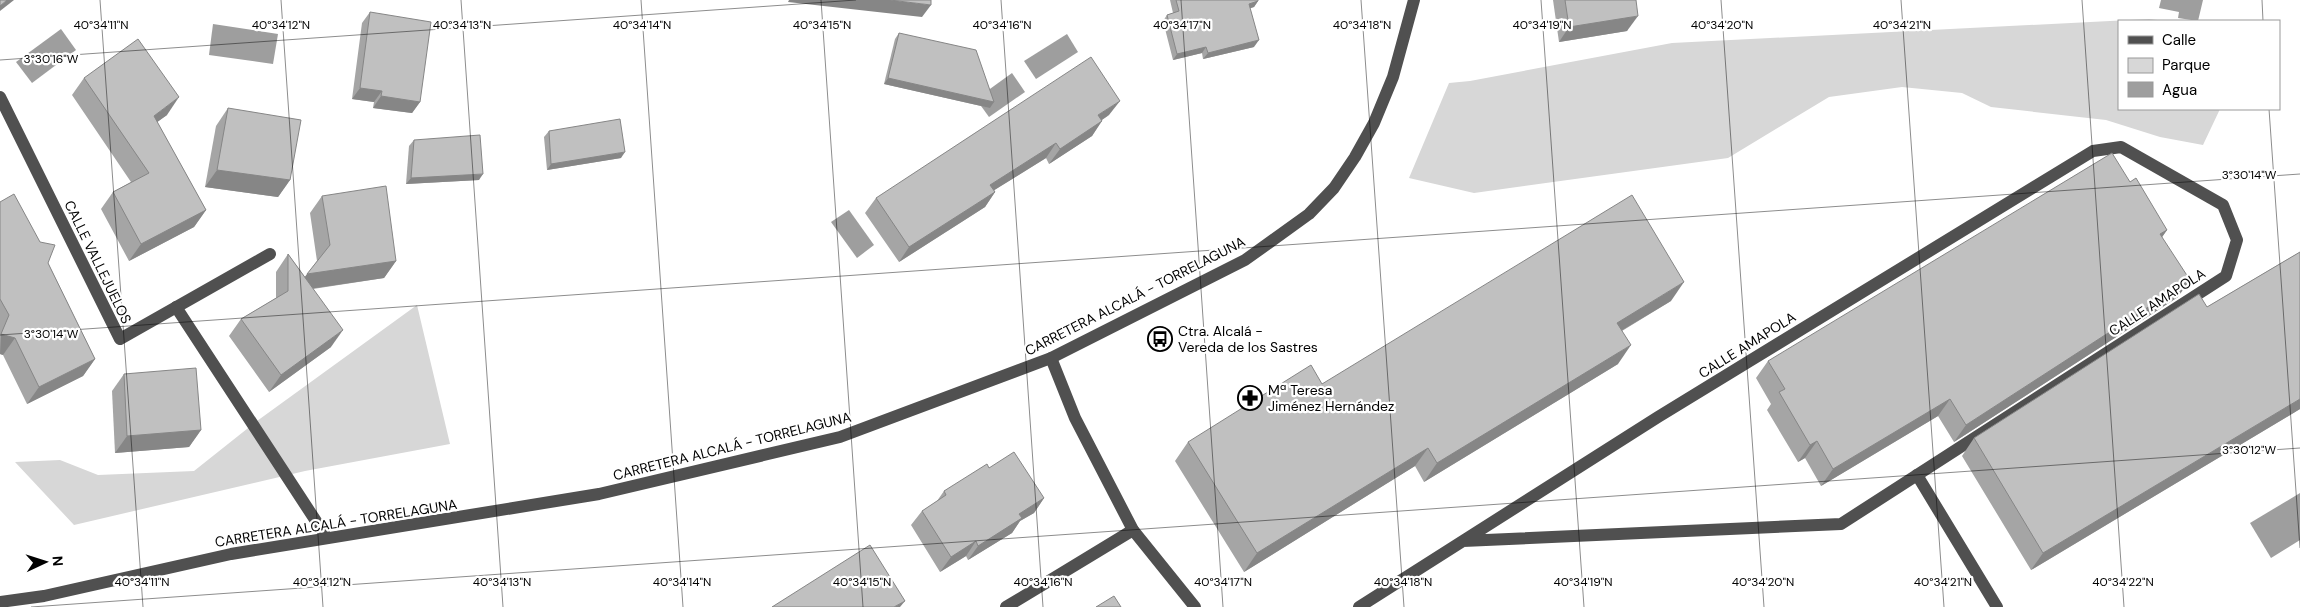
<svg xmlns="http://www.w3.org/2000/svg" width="2300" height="607" font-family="'DM Sans',sans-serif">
	<rect width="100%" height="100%" fill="#fff"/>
	<g fill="#d7d7d7">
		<polygon points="2149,19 2166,21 2119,21 2119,109 2220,109 2203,145 2160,137 2106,120 1991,107 1962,93 1902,87 1829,97 1728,158 1474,193 1409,178 1449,83 1470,81 1672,43"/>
		<polygon points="417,305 450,444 305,471 74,525 15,462 60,460 98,475 194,471 257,421"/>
	</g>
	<g fill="#9e9e9e">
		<polygon points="2161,0 2203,0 2198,21 2178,18 2179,12 2159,8"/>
		<polygon points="213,24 278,34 273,64 209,55"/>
		<polygon points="61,29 76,50 32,83 16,62"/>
		<polygon points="1067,34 1078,52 1036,79 1024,61"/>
		<polygon points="1012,73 1025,92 989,117 976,99"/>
		<polygon points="849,210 874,245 857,258 831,222"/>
		<polygon points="2300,493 2300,540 2271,558 2250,523"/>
	</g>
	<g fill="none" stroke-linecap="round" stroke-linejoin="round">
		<g stroke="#505050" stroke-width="12">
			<polyline points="0,97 120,339 270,254"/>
			<polyline points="176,307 327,538"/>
			<polyline points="1051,358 1075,418 1133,530 1195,607"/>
			<polyline points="1917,475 1997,607"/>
			<polyline points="0,602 44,596 231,554 599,494 840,437 1051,358 1245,260 1309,214 1334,188 1355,157 1374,123 1393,77 1414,0"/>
			<polyline points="1006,607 1133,530"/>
			<polyline points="1359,607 1658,417 2093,151 2121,147 2223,205 2237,240 2226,276 1841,524 1463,541"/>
		</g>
	</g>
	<g fill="#a5a5a5">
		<polygon points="1170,0 1258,0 1258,1 1254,7 1250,8 1254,47 1203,59 1202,53 1173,60 1163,21 1167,15 1173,13"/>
		<polygon points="1553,0 1636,0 1627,31 1559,42"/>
		<polygon points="370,12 420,102 412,113 373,108 374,102 352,99 362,23"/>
		<polygon points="899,33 994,102 990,108 884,84 895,39"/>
		<polygon points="84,78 167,115 157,122 206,210 194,227 129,261 101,209 113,192 131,182 72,95"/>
		<polygon points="228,108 290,180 278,197 205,187 216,126"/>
		<polygon points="1109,115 1102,120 1092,136 1049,164 1046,158 994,190 995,192 985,207 899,262 865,213 876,198"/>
		<polygon points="549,131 621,158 547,170 544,137"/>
		<polygon points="414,140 479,180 406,184 409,146"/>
		<polygon points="2130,182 2167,230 2162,237 2178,297 1954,442 1938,416 1821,486 1805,458 1798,462 1767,410 1771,404 1756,378 1768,361"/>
		<polygon points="322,196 396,261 384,278 313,289 331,347 269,392 229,336 241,319 276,298 276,272 288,254 305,277 317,261 310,213"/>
		<polygon points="0,202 48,263 95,359 83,376 27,404 3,355 0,354"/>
		<polygon points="2300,252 2300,409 2031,570 1962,456 1974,438 2207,307"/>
		<polygon points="1671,301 1622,331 1618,364 1424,482 1415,466 1244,572 1175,461 1188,442 1322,384"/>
		<polygon points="124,374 201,430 189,447 115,453 112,391"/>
		<polygon points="989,468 1044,498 1034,513 1020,521 1012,533 968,560 966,556 940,572 911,525 922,511 937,501 944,491"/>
	</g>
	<g fill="#868686">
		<polygon points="7,0 14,0 0,11 0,6"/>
		<polygon points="789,0 890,0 931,5 922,17 788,2"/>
		<polygon points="1258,1 1254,7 1245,10 1249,4"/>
		<polygon points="1638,16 1627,31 1559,42 1569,27"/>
		<polygon points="1259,40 1254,47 1203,59 1208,53"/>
		<polygon points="1206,47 1202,53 1173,60 1177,54"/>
		<polygon points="888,78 994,102 990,108 884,84"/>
		<polygon points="360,88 382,91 374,102 352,99"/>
		<polygon points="381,96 420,102 412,113 373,108"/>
		<polygon points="179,97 167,115 142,133 154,116"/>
		<polygon points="1120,101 1109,115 1088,129 1098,115"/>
		<polygon points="1102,121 1092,136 1049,164 1060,149"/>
		<polygon points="1056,143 1046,158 980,199 990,185"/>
		<polygon points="625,152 621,158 547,170 551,164"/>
		<polygon points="217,170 290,180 278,197 205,187"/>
		<polygon points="483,174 479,180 406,184 411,178"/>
		<polygon points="995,192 985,207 899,262 909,247"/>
		<polygon points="206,210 194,227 129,261 141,244"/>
		<polygon points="2167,230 2155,247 2160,234"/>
		<polygon points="396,261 384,278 295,291 307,274"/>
		<polygon points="2190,280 2178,297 1954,442 1966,425"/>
		<polygon points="1684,282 1671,301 1604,341 1617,323"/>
		<polygon points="343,330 331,347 269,392 281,375"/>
		<polygon points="1,334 15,338 3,355 0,354"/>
		<polygon points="1631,345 1618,364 1424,482 1437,463"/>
		<polygon points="95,359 83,376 27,404 39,387"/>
		<polygon points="1950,399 1938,416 1821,486 1833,469"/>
		<polygon points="2300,399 2300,409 2031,570 2043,553"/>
		<polygon points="201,430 189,447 115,453 127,436"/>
		<polygon points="1817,441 1805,458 1798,462 1810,445"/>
		<polygon points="1428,448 1415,466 1244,572 1257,553"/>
		<polygon points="1044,498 1034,513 1020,521 1012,533 968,560 978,546 1019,514"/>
		<polygon points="976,541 966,556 940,572 951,557"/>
		<polygon points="905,601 900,607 894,607"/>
	</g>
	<g fill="#c0c0c0" stroke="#868686">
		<polygon points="0,0 7,0 0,6"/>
		<polygon points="890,0 931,0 931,5"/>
		<polygon points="1176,0 1258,0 1258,1 1249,4 1259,40 1208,53 1206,47 1177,54 1167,15 1179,11"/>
		<polygon points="1565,0 1636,0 1638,16 1569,27"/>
		<polygon points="370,12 431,22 420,102 381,96 382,91 360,88"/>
		<polygon points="899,33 976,50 994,102 888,78"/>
		<polygon points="138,39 179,97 154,116 206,210 141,244 113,192 149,173 84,78"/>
		<polygon points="1091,57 1120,101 1098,115 1102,121 1060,149 1056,143 990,185 995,192 909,247 876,198"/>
		<polygon points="228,108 301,120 290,180 217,170"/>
		<polygon points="620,119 625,152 551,164 549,131"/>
		<polygon points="480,135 483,174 411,178 414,140"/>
		<polygon points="2112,153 2130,182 2136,178 2167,230 2160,234 2190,280 1966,425 1950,399 1833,469 1817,441 1810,445 1779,392 1785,389 1768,361"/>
		<polygon points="386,186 396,261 307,274 330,245 322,196"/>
		<polygon points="14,194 40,242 55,245 48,263 95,359 39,387 15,338 1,334 9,315 0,299 0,202"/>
		<polygon points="1632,195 1684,282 1617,323 1631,345 1437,463 1428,448 1257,553 1188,442 1311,365 1322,384"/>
		<polygon points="2300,252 2300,399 2043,553 1974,438 2199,294 2207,307"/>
		<polygon points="288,254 343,330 281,375 241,319 288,291"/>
		<polygon points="196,368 201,430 127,436 124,374"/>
		<polygon points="1014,452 1044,498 1019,514 1022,518 978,546 976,541 951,557 922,511 946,495 944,491 987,464 989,468"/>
		<polygon points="870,545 905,601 894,607 772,607"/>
		<polygon points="1114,596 1121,607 1096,607"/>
	</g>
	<path fill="none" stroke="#000" stroke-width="1" stroke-opacity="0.45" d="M100,0l43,607M281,0l42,607M461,0l42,607M641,0l42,607M821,0l42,607M1001,0l42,607M1181,0l42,607M1361,0l43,607M1541,0l43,607M1721,0l43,607M1901,0l43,607M2082,0l42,607M2262,0l1,21M0,60l856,-60M2269,109l31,439M0,335l2300,-161M31,607l2269,-159"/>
	<defs>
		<symbol id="bus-ring" viewBox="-11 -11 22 22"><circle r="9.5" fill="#fff" stroke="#000" stroke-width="1.5"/><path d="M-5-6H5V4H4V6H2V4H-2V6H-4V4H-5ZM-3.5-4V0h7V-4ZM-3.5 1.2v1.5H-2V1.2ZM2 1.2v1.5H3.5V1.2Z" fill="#000"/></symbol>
		<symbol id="pharmacy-ring" viewBox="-11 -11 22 22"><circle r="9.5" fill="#fff" stroke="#000" stroke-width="1.5"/><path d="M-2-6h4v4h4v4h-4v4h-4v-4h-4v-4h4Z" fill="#000"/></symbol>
	</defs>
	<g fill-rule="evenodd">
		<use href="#bus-ring" x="1146" y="325" width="28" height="28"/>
		<use href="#pharmacy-ring" x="1236" y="384" width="28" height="28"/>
	</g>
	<g text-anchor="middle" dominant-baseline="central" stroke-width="4.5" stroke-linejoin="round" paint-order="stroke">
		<g font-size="14" fill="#000" stroke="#fff">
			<text transform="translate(98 262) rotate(64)">CALLE VALLEJUELOS</text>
			<text transform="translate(1135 296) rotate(-27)">CARRETERA ALCALÁ - TORRELAGUNA</text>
			<text transform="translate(2157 302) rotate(-33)">CALLE AMAPOLA</text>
			<text transform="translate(1747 345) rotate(-32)">CALLE AMAPOLA</text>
			<text transform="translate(732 446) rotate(-14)">CARRETERA ALCALÁ - TORRELAGUNA</text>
			<text transform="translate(336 523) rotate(-9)">CARRETERA ALCALÁ - TORRELAGUNA</text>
		</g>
		<g font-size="14" fill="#000" stroke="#fff" text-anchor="start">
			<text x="1178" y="331">Ctra. Alcalá -<tspan x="1178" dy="16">Vereda de los Sastres</tspan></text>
			<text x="1268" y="390">Mª Teresa<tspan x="1268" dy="16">Jiménez Hernández</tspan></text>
		</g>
	</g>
	<g font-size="12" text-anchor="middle" fill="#000" stroke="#fff" stroke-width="4.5" stroke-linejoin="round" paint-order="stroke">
		<text x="101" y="29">40°34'11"N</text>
		<text x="281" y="29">40°34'12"N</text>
		<text x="462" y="29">40°34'13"N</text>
		<text x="642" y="29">40°34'14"N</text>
		<text x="822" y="29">40°34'15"N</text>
		<text x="1002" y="29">40°34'16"N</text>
		<text x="1182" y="29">40°34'17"N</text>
		<text x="1362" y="29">40°34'18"N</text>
		<text x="1542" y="29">40°34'19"N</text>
		<text x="1722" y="29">40°34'20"N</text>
		<text x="1902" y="29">40°34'21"N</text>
		<text x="51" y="63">3°30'16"W</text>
		<text x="2249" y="179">3°30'14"W</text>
		<text x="51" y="338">3°30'14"W</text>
		<text x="2249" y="454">3°30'12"W</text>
		<text x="142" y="586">40°34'11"N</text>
		<text x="322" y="586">40°34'12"N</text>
		<text x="502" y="586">40°34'13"N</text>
		<text x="682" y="586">40°34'14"N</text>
		<text x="862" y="586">40°34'15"N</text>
		<text x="1043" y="586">40°34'16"N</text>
		<text x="1223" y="586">40°34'17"N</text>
		<text x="1403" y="586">40°34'18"N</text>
		<text x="1583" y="586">40°34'19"N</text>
		<text x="1763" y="586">40°34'20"N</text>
		<text x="1943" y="586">40°34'21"N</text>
		<text x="2123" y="586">40°34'22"N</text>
	</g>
	<rect x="2118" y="20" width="162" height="90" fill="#ffffff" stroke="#999999"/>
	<rect x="2128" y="36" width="25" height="8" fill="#505050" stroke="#999999"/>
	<text x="2162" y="45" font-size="15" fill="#000000">Calle</text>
	<rect x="2128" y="58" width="25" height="15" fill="#d7d7d7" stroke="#999999"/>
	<text x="2162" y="70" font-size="15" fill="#000000">Parque</text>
	<rect x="2128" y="82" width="25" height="15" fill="#9e9e9e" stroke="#999999"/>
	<text x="2162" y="95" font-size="15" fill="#000000">Agua</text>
	<g transform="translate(45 562) rotate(86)" stroke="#ffffff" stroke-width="4" paint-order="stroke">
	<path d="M0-4L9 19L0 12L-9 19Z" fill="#000000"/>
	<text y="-8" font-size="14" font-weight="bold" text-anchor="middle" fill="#000000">N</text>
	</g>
</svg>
